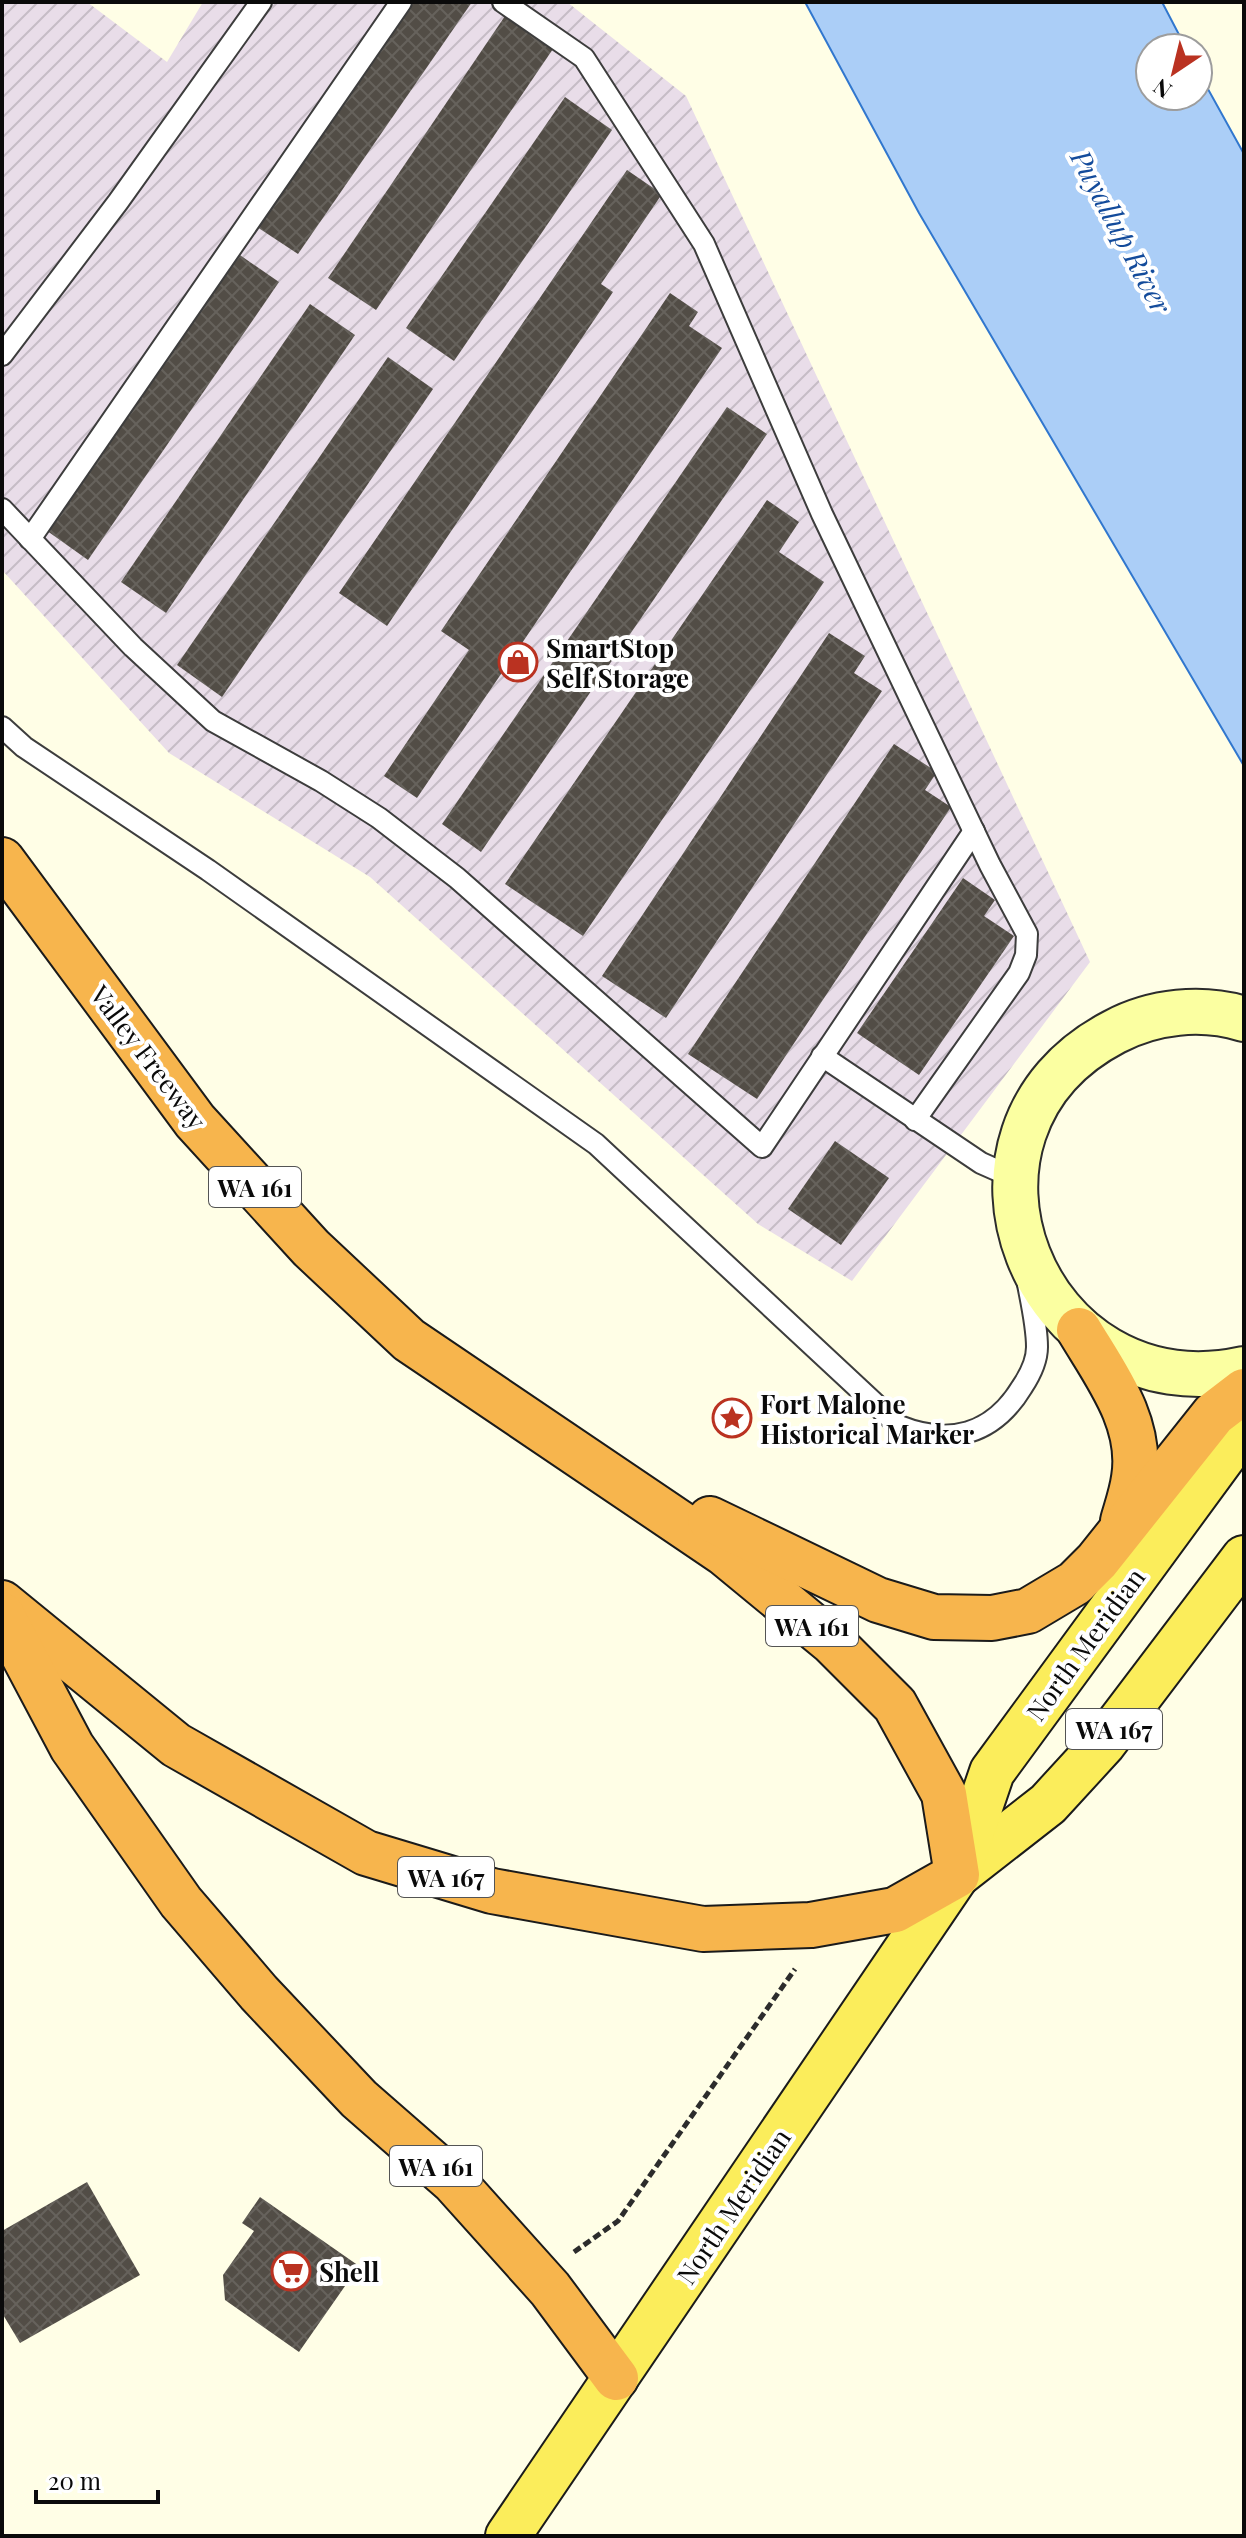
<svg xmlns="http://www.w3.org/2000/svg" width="1246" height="2538" font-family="'Playfair Display',serif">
	<defs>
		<pattern id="industrial-furrows" width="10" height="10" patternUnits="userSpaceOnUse" patternTransform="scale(2)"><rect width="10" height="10" fill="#e9dde9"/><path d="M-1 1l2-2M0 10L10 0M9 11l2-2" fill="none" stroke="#c6bcc6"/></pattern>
		<pattern id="building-cross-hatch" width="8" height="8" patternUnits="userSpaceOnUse" patternTransform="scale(2)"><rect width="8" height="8" fill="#524d46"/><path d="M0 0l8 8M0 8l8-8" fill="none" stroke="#66625c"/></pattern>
	</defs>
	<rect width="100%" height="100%" fill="#fffee6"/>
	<polygon fill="url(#industrial-furrows)" points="2,2 87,2 167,62 203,2 567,2 686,96 1090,962 852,1281 758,1224 370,877 169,753 2,570"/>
	<polygon fill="#abcef7" stroke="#3177ce" stroke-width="2" points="805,2 1162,2 1186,48 1150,48 1150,96 1198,96 1198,71 1244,154 1244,766 919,213"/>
	<g fill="url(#building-cross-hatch)">
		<polygon points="404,2 472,2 298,254 251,223"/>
		<polygon points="507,13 555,46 376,310 328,278"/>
		<polygon points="565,97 612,130 454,361 406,328"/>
		<polygon points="627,170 662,194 601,284 613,292 387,626 339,593"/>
		<polygon points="234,251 279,282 88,560 43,528"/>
		<polygon points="670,293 698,312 689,326 722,348 417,798 384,776 469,650 441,631"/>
		<polygon points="310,304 355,335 166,613 121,582"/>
		<polygon points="388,357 433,389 222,697 177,665"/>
		<polygon points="727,407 767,434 481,852 442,824"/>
		<polygon points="767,500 799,522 779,552 824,582 583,936 505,884"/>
		<polygon points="829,633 865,656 854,673 882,691 666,1018 602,976"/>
		<polygon points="894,744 937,772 925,790 951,807 757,1099 688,1054"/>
		<polygon points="963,878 995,900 984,916 1014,936 919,1075 857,1033"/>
		<polygon points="835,1141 889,1178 841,1245 788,1209"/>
		<polygon points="87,2182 140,2275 20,2343 2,2313 2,2231"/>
		<polygon points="260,2197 359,2266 299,2352 225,2300 223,2275 254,2231 242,2223"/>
	</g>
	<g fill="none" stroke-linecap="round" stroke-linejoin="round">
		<defs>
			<g id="lane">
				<polyline points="503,2 584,58 704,244 822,514 990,865 1027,934 1026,955 1019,973 915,1120"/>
				<polyline points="2,355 118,202 261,2"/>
				<polyline points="2,509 133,647 213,721 321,781 379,818 457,878 762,1147 974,831"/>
				<polyline points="30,539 401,2"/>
				<path d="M2,727l22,20 184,123 388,274 303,282c50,20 94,9 123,-39 8,-12 15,-25 15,-40 0,-22 -6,-46 -10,-68"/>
				<polyline points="822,1056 981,1163 1015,1178"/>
			</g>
			<path id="secondary" d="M1244,1019c-42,-13 -91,-8 -130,13 -192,100 -80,383 130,337"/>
			<g id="primary">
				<polyline points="957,1875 1048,1804 1103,1744 1244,1558"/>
				<polyline points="508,2536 957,1875 992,1772 1244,1428"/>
			</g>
			<g id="highway">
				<polyline points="2,860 195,1121 311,1248 409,1340 724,1553 832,1642 895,1705 944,1794 957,1875 895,1910 811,1925 703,1929 492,1891 366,1853 176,1745 2,1603"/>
				<path d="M1079,1330c27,45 64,93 55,148 -2,15 -7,29 -11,43"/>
				<polyline points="710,1519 878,1600 934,1617 992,1618 1028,1611 1075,1583 1097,1561 1214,1414 1244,1391"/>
				<polyline points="2,1615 72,1747 181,1902 259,1993 359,2099 454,2182 550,2289 616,2378"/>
			</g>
		</defs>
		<use href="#lane" stroke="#3d3d3d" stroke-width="24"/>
		<use href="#secondary" stroke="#2c2c2c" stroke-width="48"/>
		<use href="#primary" stroke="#1b1b1b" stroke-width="48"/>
		<use href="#highway" stroke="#1b1b1b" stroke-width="48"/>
		<polyline stroke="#2c2c2c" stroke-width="5" stroke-dasharray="8 4" stroke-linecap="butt" points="574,2252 618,2221 795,1969"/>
		<use href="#lane" stroke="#fff" stroke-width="20"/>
		<use href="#secondary" stroke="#fbffa1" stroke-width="44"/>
		<use href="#primary" stroke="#fbed5b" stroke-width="44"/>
		<use href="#highway" stroke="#f7b54d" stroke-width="44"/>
	</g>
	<defs>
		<symbol id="shop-ring" viewBox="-11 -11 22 22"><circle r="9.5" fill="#fff" stroke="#ba3221" stroke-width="1.5"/><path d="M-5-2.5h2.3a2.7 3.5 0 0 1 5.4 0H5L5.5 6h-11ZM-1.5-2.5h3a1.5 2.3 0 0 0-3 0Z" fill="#ba3221"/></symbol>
		<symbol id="sight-ring" viewBox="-11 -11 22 22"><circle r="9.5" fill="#fff" stroke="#ba3221" stroke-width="1.5"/><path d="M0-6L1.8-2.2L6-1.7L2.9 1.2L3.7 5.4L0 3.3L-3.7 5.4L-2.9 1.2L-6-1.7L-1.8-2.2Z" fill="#ba3221"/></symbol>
		<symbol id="supermarket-ring" viewBox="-11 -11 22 22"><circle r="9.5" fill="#fff" stroke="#ba3221" stroke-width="1.5"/><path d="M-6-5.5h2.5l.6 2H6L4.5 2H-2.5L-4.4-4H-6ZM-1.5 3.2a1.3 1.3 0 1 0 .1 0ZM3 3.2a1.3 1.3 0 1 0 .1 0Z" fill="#ba3221"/></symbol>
	</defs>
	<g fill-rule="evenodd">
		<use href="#shop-ring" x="496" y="640" width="44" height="44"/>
		<use href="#sight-ring" x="710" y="1396" width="44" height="44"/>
		<use href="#supermarket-ring" x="269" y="2249" width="44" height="44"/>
	</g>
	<g text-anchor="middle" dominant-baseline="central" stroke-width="8" stroke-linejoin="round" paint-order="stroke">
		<g fill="#fff" stroke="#545454" stroke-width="2">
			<rect x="209" y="1167" width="92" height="40" rx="6"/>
			<rect x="766" y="1606" width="92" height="40" rx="6"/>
			<rect x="1066" y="1709" width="96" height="40" rx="6"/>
			<rect x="398" y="1857" width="96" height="40" rx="6"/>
			<rect x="390" y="2146" width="92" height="40" rx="6"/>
		</g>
		<g font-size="24" font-weight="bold" fill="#0a0a0a">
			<text x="255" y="1187">WA 161</text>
			<text x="812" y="1626">WA 161</text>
			<text x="1114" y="1729">WA 167</text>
			<text x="446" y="1877">WA 167</text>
			<text x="436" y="2166">WA 161</text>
		</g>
		<g font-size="26" font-weight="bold" fill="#0a0a0a" stroke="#fff" text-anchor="start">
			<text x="546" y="647">SmartStop<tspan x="546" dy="30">Self Storage</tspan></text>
			<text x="760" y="1403">Fort Malone<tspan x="760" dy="30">Historical Marker</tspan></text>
			<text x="319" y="2271">Shell</text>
		</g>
		<g font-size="26" fill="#0a0a0a" stroke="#fff">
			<text transform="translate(149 1057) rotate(53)">Valley Freeway</text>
			<text transform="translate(1085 1644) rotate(-54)">North Meridian</text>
			<text transform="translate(733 2206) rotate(-56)">North Meridian</text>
		</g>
		<g font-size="28" font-style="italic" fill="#134b9b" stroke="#fff">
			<text transform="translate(1122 231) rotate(62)">Puyallup River</text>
		</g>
	</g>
	<rect width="1246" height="2538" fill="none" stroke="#0a0a0a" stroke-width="8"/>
	<g transform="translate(1174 72) rotate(215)"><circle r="38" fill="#ffffff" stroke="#9d9d9d" stroke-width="2"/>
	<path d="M0-6L14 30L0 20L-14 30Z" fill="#ba3221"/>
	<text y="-12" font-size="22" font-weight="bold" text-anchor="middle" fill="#0a0a0a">N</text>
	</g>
	<path d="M36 2490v12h122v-12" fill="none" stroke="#0a0a0a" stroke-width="4"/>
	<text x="48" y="2490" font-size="24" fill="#0a0a0a" stroke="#ffffff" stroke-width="6" paint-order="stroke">20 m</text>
</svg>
